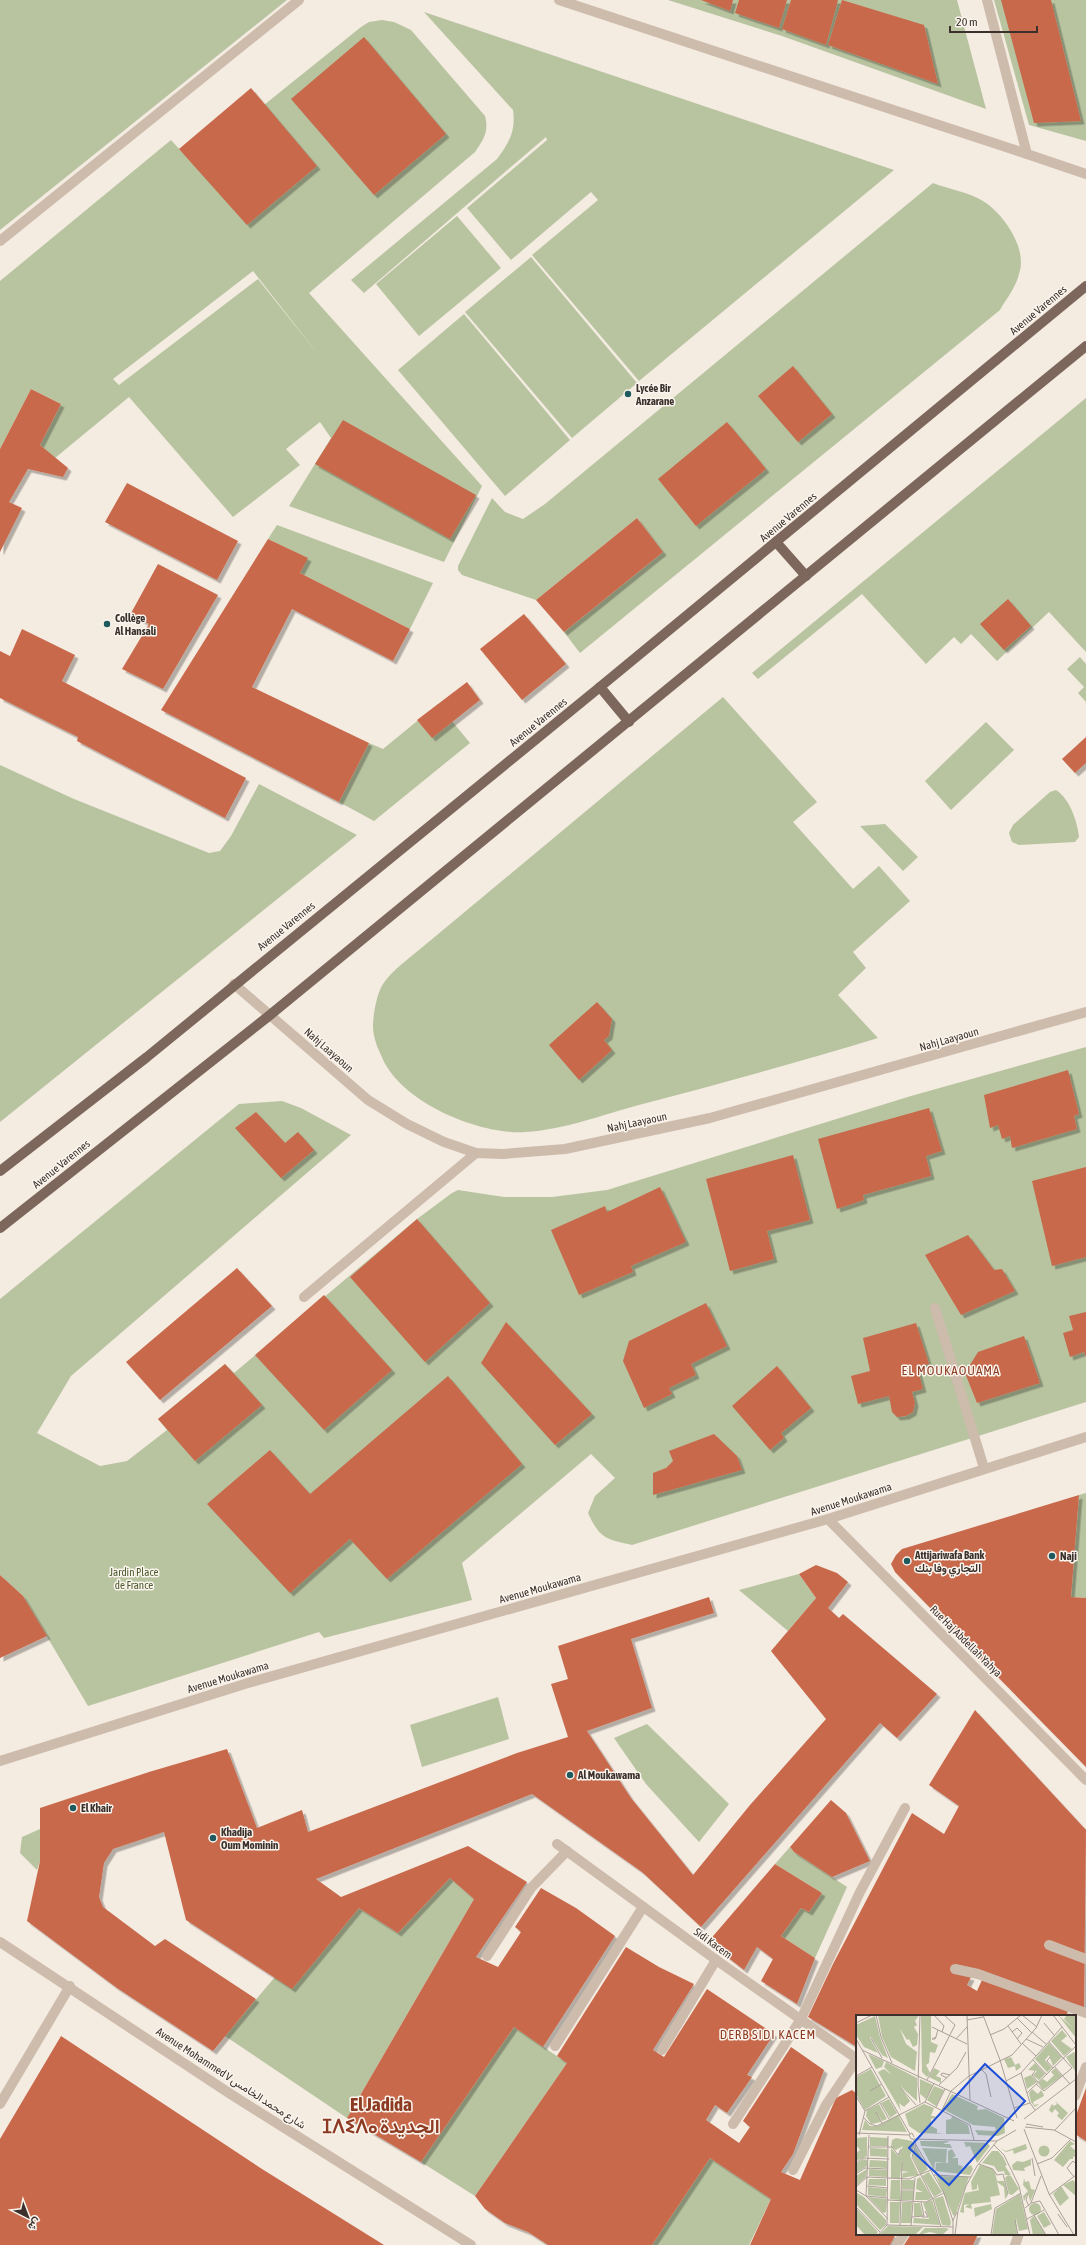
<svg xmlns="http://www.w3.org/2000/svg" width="1086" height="2245" font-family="'Asap Condensed',Vazirmatn,'Noto Sans Tifinagh',sans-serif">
	<defs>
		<filter id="shadow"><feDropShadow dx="3.5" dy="3.5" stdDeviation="0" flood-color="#0004"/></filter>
	</defs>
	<rect width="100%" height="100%" fill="#f4ebe1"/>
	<g fill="#b8c4a0" fill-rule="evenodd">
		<polygon points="0,0 287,0 0,230"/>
		<polygon points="668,0 957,0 986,109 782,36"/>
		<polygon points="994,0 1086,0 1086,141 1029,125"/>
		<path d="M424,12l470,158 -255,211 -107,-126 66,-55 -7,-8 -80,68 -44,-52 80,-68 -1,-3 -182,156 -13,-13 146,-121c12,-17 19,-27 16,-49z"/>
		<path d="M382,20l12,2 17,8 74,86c4,15 -1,23 -10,36l-166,141 173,193 -38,76 -155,-56 42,-68 -11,-16 -34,27 14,16 -67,52 -104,-120 -74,61 -15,-13 21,-41 -30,-15 -31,60v-168l171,-141 21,23 169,-136 8,-5zM253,271l68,87 -63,-79 -139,106 -6,-6z"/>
		<path d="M933,183c15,6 36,9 50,18 21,13 45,48 36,73 -3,13 -12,24 -19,36l-420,343 -16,-21 99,-80 -26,-34 -101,82 -74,-25 -4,-5v-4l34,-68 13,14 18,7 22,-15z"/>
		<polygon points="457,216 501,268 419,336 376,284"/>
		<polygon points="531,257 637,383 572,438 465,312"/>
		<polygon points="464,314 570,440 505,496 398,370"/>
		<polygon points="1086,398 1086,652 1049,612 997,661 971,634 961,644 954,637 926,664 862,594 758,679 752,673"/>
		<polygon points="277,525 433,583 410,629 300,573 307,558 268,539"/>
		<polygon points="1080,657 1086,664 1086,702 1078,693 1084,687 1067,669"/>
		<path d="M723,697l94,105 -24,20 60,67 26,-23 31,35 -57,51 13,16 -28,27 40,43c-79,24 -159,46 -239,67 -38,10 -75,25 -114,27 -47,3 -127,-31 -144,-77 -4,-8 -8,-19 -8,-29 0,-11 4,-33 10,-42 10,-15 28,-27 42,-39z"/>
		<polygon points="438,704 470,743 374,821 339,802 369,743 383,749"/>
		<polygon points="986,722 1014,750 951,810 925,781"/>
		<polygon points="0,765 74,799 209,853 220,851 231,836 259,784 357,835 0,1122"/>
		<path d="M1056,790c14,9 21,31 23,47l-4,5 -56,3 -7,-3 -3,-9 4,-8 37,-33z"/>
		<polygon points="885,824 918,857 903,871 860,826"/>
		<path d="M1086,1047v355l-454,143c-26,-6 -32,-6 -44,-32l7,-17 20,-18 -24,-24 -129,109 10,37 -148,38 -5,-6 -231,74 -65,-110 -23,-21v-276l239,-195 43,-3 19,7 50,27 -280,241 -34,57 63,33 27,-5 40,-31 -9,-11 67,-55 9,9 183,-154 35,-26 6,-3 46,7h48l55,-7 304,-94z"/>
		<polygon points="1086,1493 1086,1598 1071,1597 1079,1495"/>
		<polygon points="799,1574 816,1598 788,1631 739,1590"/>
		<polygon points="498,1697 509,1739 422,1767 410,1725"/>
		<polygon points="647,1724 729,1804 699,1842 646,1784 614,1738"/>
		<polygon points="40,1829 40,1861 37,1870 20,1853 22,1837"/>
		<polygon points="790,1847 794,1852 847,1887 815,1958 781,1936 801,1908 809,1912 822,1893 775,1864"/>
		<polygon points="450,1878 474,1899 347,2118 225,2036 275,1977 292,1988 359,1908 398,1933"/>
		<polygon points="514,2027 567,2063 475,2196 421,2162"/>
		<polygon points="710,2158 771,2199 749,2245 652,2245"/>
	</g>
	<g fill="#c8694b" filter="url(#shadow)">
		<polygon points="701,0 733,0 730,11"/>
		<polygon points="739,0 787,0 779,28 735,13"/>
		<polygon points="791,0 838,0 826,45 782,29"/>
		<polygon points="842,0 924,25 938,84 828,45"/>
		<polygon points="1001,0 1051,0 1081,121 1034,123"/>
		<polygon points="364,37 446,134 374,195 291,99"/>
		<polygon points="251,88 317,166 247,225 179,149"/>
		<polygon points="793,366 832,414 798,442 758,396"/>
		<polygon points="31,389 61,404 40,445 68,468 63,477 28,469 9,502 22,508 0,552 0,449"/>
		<polygon points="343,420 476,495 450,539 315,464"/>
		<polygon points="727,422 766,469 696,526 658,479"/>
		<polygon points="127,483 238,541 217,580 105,522"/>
		<polygon points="637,518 663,552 564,632 536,600"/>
		<polygon points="268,539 308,558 300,573 410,629 393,661 292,609 252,687 369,743 339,802 161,710"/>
		<polygon points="158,564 218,595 163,689 122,669 149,624 130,615"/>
		<polygon points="1008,599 1031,626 1004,650 980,624"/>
		<polygon points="524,614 566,664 522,700 480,649"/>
		<polygon points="22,629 75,655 62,681 246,778 225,818 77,741 78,737 0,698 0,651 10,656"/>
		<polygon points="467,682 480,700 432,738 417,720"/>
		<polygon points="1086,737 1086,763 1075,773 1062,759"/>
		<polygon points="597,1002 612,1019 609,1036 604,1040 612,1050 579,1080 549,1045"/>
		<polygon points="1068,1070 1079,1114 1074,1116 1077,1129 1012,1148 1010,1136 1002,1139 998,1125 990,1128 984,1095"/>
		<polygon points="929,1108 942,1151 926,1156 931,1176 863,1195 864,1200 837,1209 818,1139"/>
		<polygon points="256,1112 285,1143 298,1132 314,1150 281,1178 235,1128"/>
		<polygon points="793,1155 810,1220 767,1231 774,1259 730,1271 706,1179"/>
		<polygon points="1086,1167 1086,1257 1052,1266 1032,1181"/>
		<polygon points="660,1187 686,1242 631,1266 633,1272 579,1295 551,1230 605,1206 607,1212"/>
		<polygon points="417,1219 490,1303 425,1362 350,1277"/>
		<polygon points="968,1235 994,1270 1002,1269 1015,1291 961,1315 925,1255"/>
		<polygon points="237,1268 272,1306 160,1400 126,1362"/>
		<polygon points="324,1295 392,1370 324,1430 255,1355"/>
		<polygon points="706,1303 727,1346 691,1364 696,1375 669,1388 672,1394 644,1408 623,1361 629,1341"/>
		<polygon points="1086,1312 1086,1357 1084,1352 1070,1357 1063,1333 1073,1330 1069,1316"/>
		<polygon points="506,1322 592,1414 555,1445 481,1363"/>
		<polygon points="916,1323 929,1364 917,1367 923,1389 912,1392 915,1403 913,1412 906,1416 897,1417 892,1412 889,1396 858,1404 851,1376 870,1371 863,1338"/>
		<polygon points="1024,1336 1040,1383 977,1403 965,1373 978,1352"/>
		<polygon points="225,1364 262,1405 195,1461 158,1419"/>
		<polygon points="777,1366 811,1408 781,1433 784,1438 770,1450 732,1406"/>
		<polygon points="448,1376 522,1464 387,1579 350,1539 290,1593 207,1504 270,1450 310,1494"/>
		<polygon points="714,1434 737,1456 742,1470 653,1495 653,1473 666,1468 673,1461 669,1451"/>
		<polygon points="1079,1495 1071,1597 1086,1598 1086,1767 895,1572 891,1564 896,1555 902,1549 912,1546"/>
		<polygon points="816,1565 837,1573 848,1582 828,1608 839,1618 843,1614 937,1694 897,1738 880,1723 701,1927 642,1872 532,1794 316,1879 341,1897 468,1846 527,1882 476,1957 498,1967 521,1932 515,1927 541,1888 576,1908 615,1936 543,2047 514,2027 421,2162 347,2118 474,1899 450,1878 398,1933 359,1908 292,1989 186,1920 164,1832 113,1849 104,1863 99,1897 103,1907 155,1946 165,1939 256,1999 213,2051 117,1988 27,1921 40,1861 40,1808 149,1772 227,1749 257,1828 302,1810 308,1832 517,1753 568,1737 551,1684 568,1679 558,1646 709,1597 714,1613 631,1639 652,1708 587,1731 631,1798 693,1875 750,1805 826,1719 771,1651 816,1598 799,1574"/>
		<polygon points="0,1575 23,1596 47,1636 0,1658"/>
		<polygon points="975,1710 1086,1830 1084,2010 953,1965 951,1972 971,1977 967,1985 977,1991 982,1980 1068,2011 1066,2016 857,2016 857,2047 808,2017 833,1964 912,1813 944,1834 959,1806 929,1785"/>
		<polygon points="831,1800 846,1813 870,1861 832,1877 794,1852 790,1847"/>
		<polygon points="775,1864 822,1893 809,1912 801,1908 781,1936 815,1958 797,2004 761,1981 773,1959 757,1947 744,1970 708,1942"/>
		<polygon points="626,1947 659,1967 694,1984 653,2050 664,2057 707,1989 774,2034 747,2075 752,2077 727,2113 715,2105 706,2120 739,2143 750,2127 743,2121 791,2047 824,2070 793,2154 781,2172 800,2180 836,2098 852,2090 857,2094 857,2234 896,2234 890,2245 750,2245 771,2199 710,2158 652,2245 548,2245 528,2232 505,2223 485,2209 475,2196 567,2063 557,2056"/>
		<polygon points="61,2036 262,2169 384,2245 0,2245 0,2139"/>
		<polygon points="1086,2088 1086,2141 1075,2134 1075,2118"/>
		<polygon points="911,2234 978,2234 973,2245 904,2245"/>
	</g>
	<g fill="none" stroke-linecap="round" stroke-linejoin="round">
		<g stroke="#cdbbac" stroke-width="10">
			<polyline points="559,0 1027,154"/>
			<polyline points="987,0 1027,154 1086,174"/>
			<polyline points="0,241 299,0"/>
			<polyline points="234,984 368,1100 407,1124 444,1142 476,1153 503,1154 565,1149 710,1118 1086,1012"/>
			<polyline points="304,1297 476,1153"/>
			<polyline points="935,1308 984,1468"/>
			<polyline points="828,1519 1086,1780"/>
			<polyline points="0,1761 248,1683 828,1519 1086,1437"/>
			<polyline points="557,1844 719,1962 857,2059"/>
			<polyline points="0,1942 232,2095 471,2245"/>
			<polyline points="1049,1945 1086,1959"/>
			<polyline points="487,1956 531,1888 567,1851"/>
			<polyline points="955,1969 978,1974 1086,2013"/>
			<polyline points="555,2046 643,1907"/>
			<polyline points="662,2050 716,1960"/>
			<polyline points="1075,2096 1086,2067"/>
			<polyline points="0,2104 70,1986"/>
			<polyline points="733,2124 801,2019 860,1892 905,1808"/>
			<polyline points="793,2170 826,2105 857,2059"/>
			<polyline points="897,2245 904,2234"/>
			<polyline points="1015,2245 1019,2234"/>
		</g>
		<g stroke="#7d675c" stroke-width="10">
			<polyline points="776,542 806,576"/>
			<polyline points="600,687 629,722"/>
			<polyline points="0,1171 147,1057 600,687 1086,286"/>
			<polyline points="0,1228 270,1015 1086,346"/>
		</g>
	</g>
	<g fill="#1f5a5e" stroke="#fbf5ee" stroke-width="1.5">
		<circle cx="628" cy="394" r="4"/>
		<circle cx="107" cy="624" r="4"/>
		<circle cx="1052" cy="1556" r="4"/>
		<circle cx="907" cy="1561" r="4"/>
		<circle cx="570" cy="1775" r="4"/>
		<circle cx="73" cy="1808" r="4"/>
		<circle cx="213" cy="1838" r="4"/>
	</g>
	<g text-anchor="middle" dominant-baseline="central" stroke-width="3" stroke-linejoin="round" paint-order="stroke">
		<g font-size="11" fill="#3b302b" stroke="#fbf5ee">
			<text transform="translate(1038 310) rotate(-40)">Avenue Varennes</text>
			<text transform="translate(788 517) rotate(-40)">Avenue Varennes</text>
			<text transform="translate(538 722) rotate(-39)">Avenue Varennes</text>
			<text transform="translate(286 926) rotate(-39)">Avenue Varennes</text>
			<text transform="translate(949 1039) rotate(-16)">Nahj Laayaoun</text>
			<text transform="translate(329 1050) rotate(41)">Nahj Laayaoun</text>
			<text transform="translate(637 1122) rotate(-12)">Nahj Laayaoun</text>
			<text transform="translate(61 1164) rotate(-39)">Avenue Varennes</text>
			<text transform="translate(851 1499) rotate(-18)">Avenue Moukawama</text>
			<text transform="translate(540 1588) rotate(-16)">Avenue Moukawama</text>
			<text transform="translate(966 1641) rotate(45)">Rue Haj Abdellah Yahya</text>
			<text transform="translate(228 1677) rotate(-17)">Avenue Moukawama</text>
			<text transform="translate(713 1943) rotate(36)">Sidi Kacem</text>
			<text transform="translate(231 2078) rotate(33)">Avenue Mohammed V شارع محمد الخامس</text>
		</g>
		<g font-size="11" font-weight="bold" fill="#3b302b" stroke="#fbf5ee" text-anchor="start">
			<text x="636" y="388">Lycée Bir<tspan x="636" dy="13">Anzarane</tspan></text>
			<text x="115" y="618">Collège<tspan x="115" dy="13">Al Hansali</tspan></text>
			<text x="915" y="1555">Attijariwafa Bank<tspan x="915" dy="13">التجاري وفا بنك</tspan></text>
			<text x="1060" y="1556">Naji</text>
			<text x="578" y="1775">Al Moukawama</text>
			<text x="81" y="1808">El Khair</text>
			<text x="221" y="1832">Khadija<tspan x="221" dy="13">Oum Mominin</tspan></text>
		</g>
		<g font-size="11" fill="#4a5a2e" stroke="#fbf5ee">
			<text x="134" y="1572">Jardin Place<tspan x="134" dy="13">de France</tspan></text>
		</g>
		<g font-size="13" letter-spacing="1" fill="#8c3b22" stroke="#fbf5ee">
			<text x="951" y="1370">EL MOUKAOUAMA</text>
			<text x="768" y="2034">DERB SIDI KACEM</text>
		</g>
		<g font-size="19" font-weight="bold" fill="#8c3b22" stroke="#fbf5ee">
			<text x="381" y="2104">El Jadida<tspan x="381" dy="22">ⵊⴷⵉⴷⴰ الجديدة</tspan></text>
		</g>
	</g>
	<g transform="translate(856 2015)">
		<rect width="220" height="220" fill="#f4ebe1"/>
		<path d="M22,0h41l-4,6 2,4 -3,2 4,7 -1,11 -4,2 -4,-8 4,-2 -6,3 -7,-11 6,15 11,8 -2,19 -24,-14 -9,-20zM65,0h10v27l7,3 -3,8 -5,-1 -1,11 -3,2 4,8 -3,4 -5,-5zM202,0l15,13 -9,-9 3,-4h9v23zM19,1l5,21 8,21 -6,-3 -11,-18 -1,1 8,15 -14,-6 -8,-12v-10zM206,15l5,6 -6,5 11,8 -8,7 -13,-15zM193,28l13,14 -9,9 -4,-11 -4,5 7,8 -5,4 -12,-13zM218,37l2,3 -1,16 -9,-14zM12,39l16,7 -2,6 -6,2zM155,42l4,8 4,-2 2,4 -5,4 -1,-5 -7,2 -4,-9zM30,47l31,16v23l-17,-15 10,15 -6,6 -5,-4 2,8 -23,-39 6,-3 8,6 -8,-8zM179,48l10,11 -6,6 -6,-5 4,-4 -9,-1zM78,53l6,3 -4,5 5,2v5l-12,-6zM199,53l7,8 -19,14 -5,-7 5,-4 4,3 7,-7 -3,-3zM15,54l15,27 -21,14 -9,-16v-17zM175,60l6,7 -10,7 -3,-11zM64,64l13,6 -7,14 -6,-5zM78,71l10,4 -8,16 -9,-6zM176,74l6,5 3,-4 2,3 1,3 -11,6 1,3 5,-1 -4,3 -4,-5 -2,-9zM96,79l26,12 -1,4 9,-1 18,9 1,15 -7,3 -20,-1 -3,-5 18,1 3,-1 -1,-3 -22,-2 -30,-16zM33,84l8,14 -7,5 -9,-15zM199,86l13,12 -6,7 -5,-4 2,-3 -4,-4 -3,4 -3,-3 3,-6 2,2 3,-2zM23,89l8,15 -5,2 -6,-10 5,11 -10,2 -5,-8 1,-6zM68,89l10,4 -3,8h4v2l-4,1v7l6,3v4l7,1 -25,-1 -10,-7 -4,-12zM42,100l9,17 -45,-2 3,-10 5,6h8zM96,101l16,9 2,9h-24v-14l5,-1zM11,122v19l-11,5v-8l4,-3 -4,-5v-7zM14,122l18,1v8h-18zM40,123l16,3 3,4 -5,11 9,19 -17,3 1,-5 6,-1 -7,-1v-11l-2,18h-9v-30l7,8 5,-10 -7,4 -5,-3 1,-7zM64,126h30l-7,3h7l2,4 -31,-2zM214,126l5,3 -5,2 6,5 -3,4 3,-3v6l-3,-2v3h-3l-7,8 -9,-7zM108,127l23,1 3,3 -13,17 -7,-17 -4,1zM170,129l1,5 -13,5 -1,-4 -7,2 -6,-4 6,3zM182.5 136a5.5 5.5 0 1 1 11 0a5.5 5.5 0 1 1-11 0ZM60,132l12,22 -7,5 -9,-19zM14,133l17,1v8l-17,-1zM66,133l25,1 -1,14 -11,-1 -1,8zM96,134l4,7 -4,2h6v7l5,1 -2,3 10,-4 2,4 -3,6 -35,-4 1,-8h12v-12zM136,136h6l5,6 4,8 -2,1 6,9h-6l-1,-4 -6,1 -4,-6 -12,-3zM7,144l4,1v6l-11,7v-9zM175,144v6l-7,3 1,3 -12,-1 -1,-5 5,-4 6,1zM14,145l17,1v7l-18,-1zM124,150l11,3 4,4 2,9h7l4,14 -3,4 -1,-12 -7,-5 3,13 -10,2 1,5 -20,2 1,5 -7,-2 4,-3 -5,1v8l-4,-1 5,-19 14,-3 -2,-7v6l-5,1 -1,-8zM11,154l-1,8 -10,9v-10zM13,154l18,1v7l-18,-1zM73,157l13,20 -8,5 -12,-21zM152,160l3,1 8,13 -7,6 -3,-1 -4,-16zM80,161l33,1 -14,39 -2,-1zM64,162l12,21 -4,2h-13l1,-8h7l-7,-3 1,-10zM168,163l1,4 4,-1 2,8 4,1 -5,12 -2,-10 -4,9 -1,-5 5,-5 -5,-6zM13,164h17v7l-18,-1zM35,165h9v20l-10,-1zM46,165h12v9h-12zM217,165l3,3v13l-13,-11zM205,171l8,12 -9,8 -7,-12zM12,172l19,2 -1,8 -18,-2zM45,176h13l-1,9h-12zM1,178l7,4 22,23v5l-6,5 -24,-26zM164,179l8,35 -9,2 -3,-13 1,17h-25l4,-26zM87,181l8,26 -1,4 -8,-1 -8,-26zM12,182l19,2 -1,13 -3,1zM76,185l8,25 -27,-2 1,-5 15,1 -6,-16zM34,187h10l-1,21h-9zM46,187h10l-1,21h-10zM58,188h6l3,13h-9zM173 194a6 6 0 1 1 12 0a6 6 0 1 1-12 0ZM135,189l1,5 -17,8 -1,-9zM0,193l22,24 -2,3h-11l-9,-10zM188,197l7,12 -7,4 -7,-12zM178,201l12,19h-13l-3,-15zM32,211l35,1 -8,8h-36zM69,213h20l4,1 -7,6 -12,-3 -12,3z" fill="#b8c4a0"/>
		<path fill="none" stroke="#aaa098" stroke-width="1" d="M20,0l5,22 11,26M64,0l-2,70 2,18M78,0l10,11 -2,6M111,0l3,85M127,0l17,45 17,58M166,0l15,12M197,0l23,30M161,3l15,15M111,5l16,-3M0,8l16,-8M188,8l10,12M152,11l13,18M76,12l35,17M156,17l5,-4 5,5 -5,6M176,17l14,12M134,20l14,-6 17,-14M80,22l-4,2h3l1,-2 1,-4 1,-3M15,23l11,20M0,24l54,95M100,24l11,-12M170,24l17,8M166,28l14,13M6,35l152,71M194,42l-3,4 6,7M177,45l14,15M199,52l15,17M125,54l5,5 5,23M179,56l-3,4 6,7M165,58l9,30 5,7M0,61l16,-9M91,63l-6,-3 1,-2 8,2M71,65l28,-55 -11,-10M150,66l15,-8 41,-46M180,69l8,7 28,-23 -23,-26M83,70l18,-17 9,-16M44,72l16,18M14,76l12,-7M171,78l49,-47M0,81l9,15M69,87l9,-19M24,88l9,16M80,92l9,-18M158,93l16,-5M86,95l9,-19 18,-15 43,-21 24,-27 6,-13M9,96l24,-14M20,97l6,11M7,102l7,7 7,2 48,-24 45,23 4,15M168,104l52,-40M170,109l17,3M169,112l29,3 22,12M168,114l25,65 25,41M199,115l21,-22M0,118l53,2M3,120l6,-24M13,120l-3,61 22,23M58,122l-2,-4 -3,2 2,4 86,2 19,-11M57,124l3,5 -4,13 21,42 8,28M60,130l28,48 9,28M138,130l10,10 15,31 11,49M13,132h23l6,8 3,-6M176,143l3,18M0,148l7,-5 26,1M123,149l14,5 4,6 6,-1 5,20M181,149l15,-6 19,-19M0,159l9,-6 23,1M78,160l37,2M218,162l-7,-9 6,-7 3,3M11,171l21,2M0,172l11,-10 42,2 22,-9M0,175l10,6 22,2M45,175h13M172,178l-2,7 3,6M193,180l27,-20M32,185l38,2 18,-9M175,188l9,-2 19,34M0,192l24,25M169,193l6,-5 10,-27M202,199l9,13M178,200l12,20M56,202l12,-1 -3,-14M66,202h6l-3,-6M171,204l17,-9M159,205l3,15M31,210l1,-89M44,210l2,-63M55,211l4,-48M22,220l9,-10 66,2M97,220v-15l4,-8M99,220l3,-24 8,-25 11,-20 20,-25M135,220l4,-27 26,-15"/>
		<path fill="#1d4ed8" fill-opacity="0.15" stroke="#1d4ed8" stroke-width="2" d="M129,49l40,37 -76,84 -40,-37z"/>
		<rect width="220" height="220" fill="none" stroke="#3b302b" stroke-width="2"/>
	</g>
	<g transform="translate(28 2217) rotate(138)" stroke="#fbf5ee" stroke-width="3" paint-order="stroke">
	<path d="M0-3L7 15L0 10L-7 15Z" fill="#3b302b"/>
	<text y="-6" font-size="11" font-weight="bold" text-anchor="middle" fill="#3b302b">ش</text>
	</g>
	<path d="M950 26v6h87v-6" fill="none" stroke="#3b302b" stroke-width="2"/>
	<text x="956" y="26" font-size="12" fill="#3b302b" stroke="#fbf5ee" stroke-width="3" paint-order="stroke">20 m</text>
</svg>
